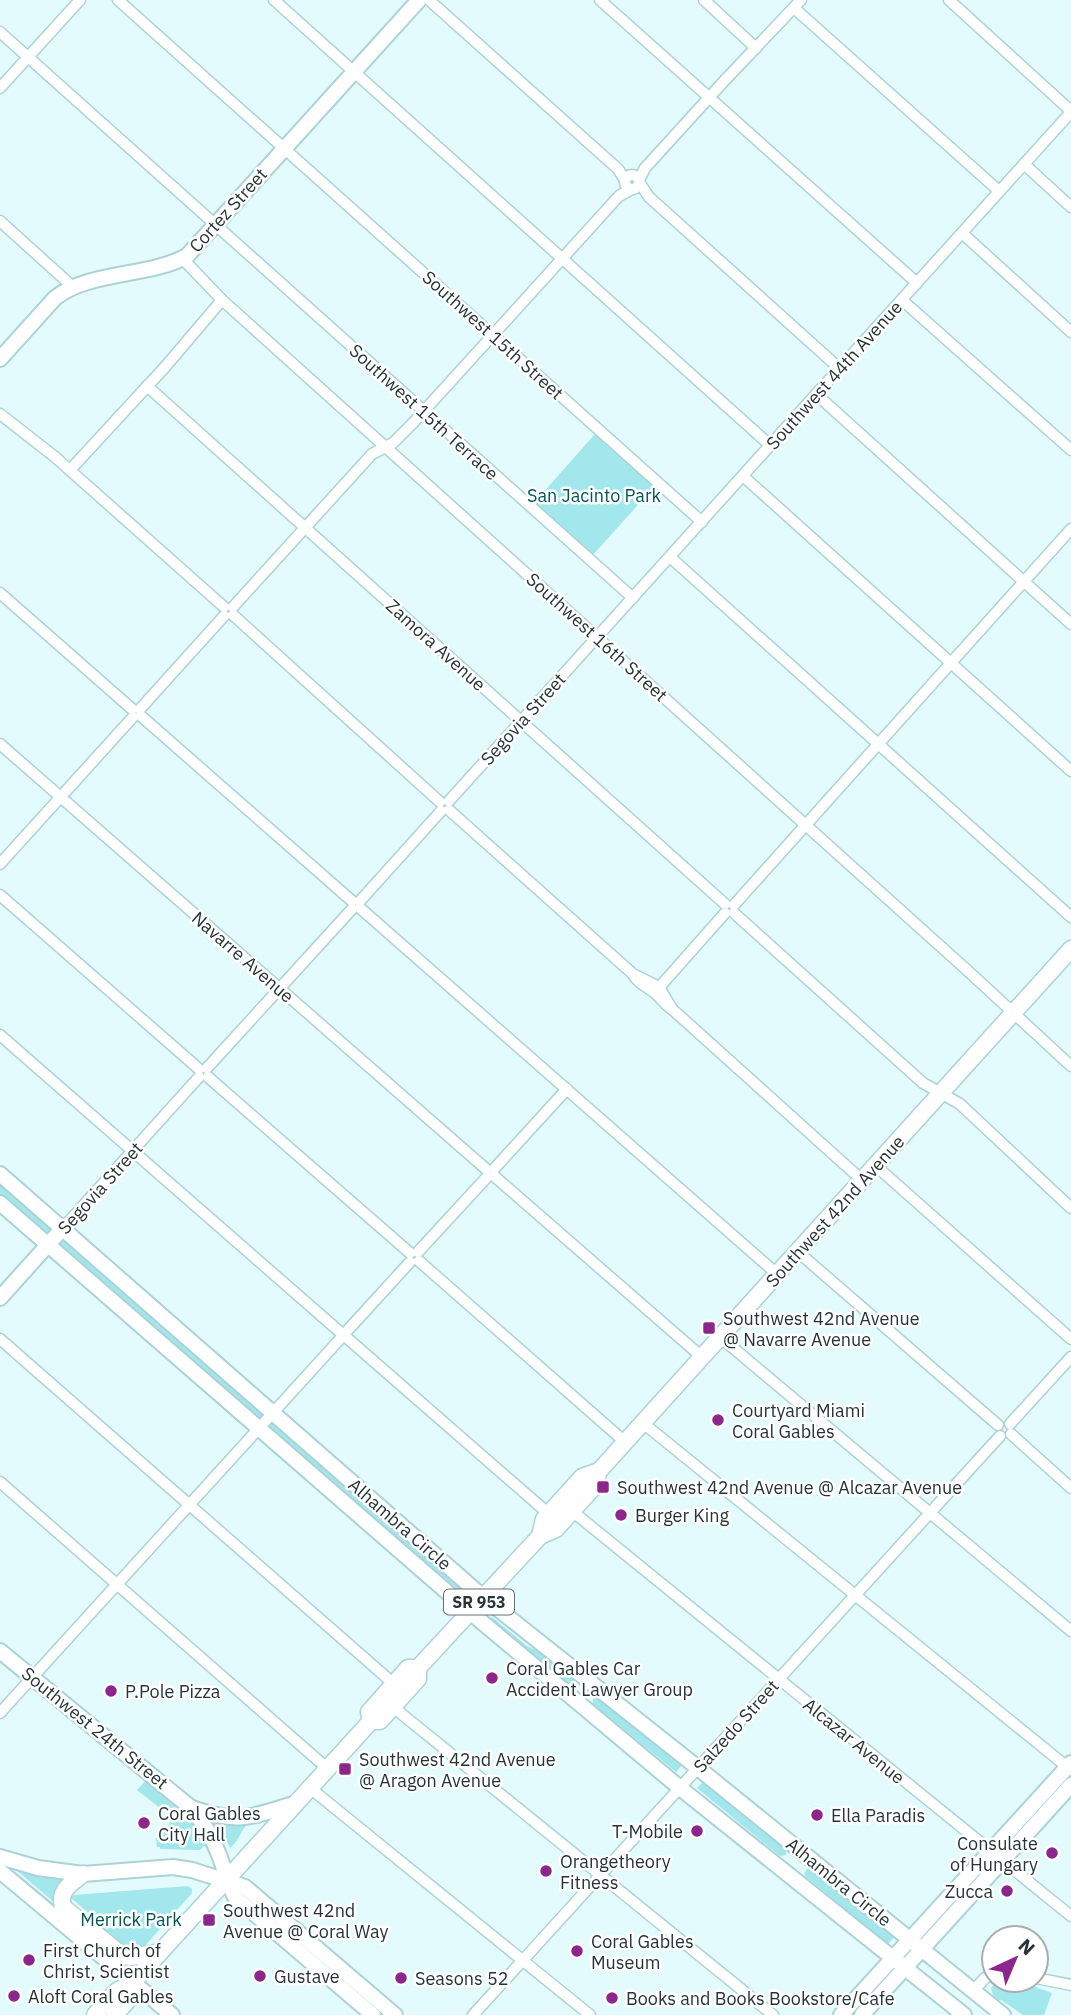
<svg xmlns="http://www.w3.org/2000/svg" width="1071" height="2015" font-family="'IBM Plex Sans',sans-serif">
	<rect width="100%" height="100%" fill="#e3fbfd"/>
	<g fill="#a2e7ec">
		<polygon points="595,434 654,487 592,556 533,504"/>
		<polygon points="0,1179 56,1227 46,1238 0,1199"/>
		<polygon points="64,1235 267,1413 259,1423 55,1246"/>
		<polygon points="275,1420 466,1585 460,1591 433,1569 421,1563 266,1430"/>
		<polygon points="492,1617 527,1646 546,1655 573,1677 573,1683 568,1684 490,1620"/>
		<polygon points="595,1698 598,1698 682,1765 676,1772 593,1704 593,1699"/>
		<path d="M148,1778l39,36 9,11 9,20 -5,5 -40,-1v-2h-3l-1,-9c7,-6 18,-14 13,-23l-32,-25z"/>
		<polygon points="703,1782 786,1849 786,1855 780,1856 697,1788"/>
		<path d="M207,1818l41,5v1c-8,6 -7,15 -18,24l-4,-9h-6z"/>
		<polygon points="15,1868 67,1882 55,1903 15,1869"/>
		<polygon points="807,1869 810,1869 894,1937 888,1944 805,1876 804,1874"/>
		<polygon points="188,1886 192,1889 192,1893 143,1948 125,1950 93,1926 92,1916 70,1897 74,1895"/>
		<polygon points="998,1980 1017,1980 1052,1993 1044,2015 1023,2015 1001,2000 995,2002 991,1988"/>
	</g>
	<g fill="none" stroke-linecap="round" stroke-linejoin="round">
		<defs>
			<g id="street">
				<polyline points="118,0 702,522"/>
				<polyline points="274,0 771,446"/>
				<polyline points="429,0 618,169 625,180"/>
				<polyline points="600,0 917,283"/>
				<polyline points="704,0 756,48"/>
				<polyline points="949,0 1071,111"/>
				<polyline points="794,8 999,191"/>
				<polyline points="0,32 633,598"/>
				<polyline points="0,88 80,0"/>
				<polyline points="1024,164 1071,207"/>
				<circle cx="632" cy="182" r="7"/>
				<polyline points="639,180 645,168 726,79 801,0"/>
				<polyline points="639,182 649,197 839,368"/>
				<polyline points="0,221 73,287"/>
				<polyline points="962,233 1071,332"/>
				<polyline points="182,258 222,300 968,971 1071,1066"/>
				<polyline points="902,300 1071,450"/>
				<polyline points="147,386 725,904"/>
				<polyline points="816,394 1071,624"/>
				<polyline points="0,414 55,457 224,607"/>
				<polyline points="70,470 165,367 222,300"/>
				<polyline points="743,476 1071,771"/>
				<polyline points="670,557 1071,917"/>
				<polyline points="0,593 132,709"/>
				<polyline points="233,607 372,454 393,443 413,423 619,196 632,189"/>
				<polyline points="233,615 440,802"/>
				<polyline points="140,709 224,616"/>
				<polyline points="141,716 352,901"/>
				<polyline points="0,744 486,1169"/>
				<polyline points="449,801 1071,112"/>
				<path d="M449,810l184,164c5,10 14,12 22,19 7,6 10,12 17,16l-13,-22 -26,-13"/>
				<polyline points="0,864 133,717"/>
				<polyline points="0,895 199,1069"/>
				<polyline points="360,901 441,811"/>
				<polyline points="734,905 1071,529"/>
				<polyline points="360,908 777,1274"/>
				<polyline points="734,913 923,1083 960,1104 1071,1208"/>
				<polyline points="656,991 725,913"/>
				<polyline points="672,1009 863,1181"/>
				<polyline points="0,1035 340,1332"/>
				<polyline points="207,1068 352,909"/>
				<polyline points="208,1077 410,1253"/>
				<polyline points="876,1166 1071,1339"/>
				<polyline points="494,1169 567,1089"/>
				<polyline points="494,1176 702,1357"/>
				<polyline points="63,1228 199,1077"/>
				<polyline points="418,1252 487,1177"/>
				<polyline points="798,1252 998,1425"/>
				<polyline points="419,1261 625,1442"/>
				<polyline points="347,1331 410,1262"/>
				<polyline points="720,1337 1071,1631"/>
				<polyline points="347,1338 549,1514"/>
				<polyline points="0,1339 394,1684"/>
				<polyline points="643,1423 1071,1770"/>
				<polyline points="1010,1424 1071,1357"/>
				<polyline points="1011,1434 1071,1488"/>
				<polyline points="0,1482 328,1769"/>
				<polyline points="572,1511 1071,1916"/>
				<polyline points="393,1707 773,2015"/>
				<polyline points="0,1713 341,1338"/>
				<polyline points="310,1788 590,2015"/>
				<polyline points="1036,1978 1071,1985"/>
				<polyline points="974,1990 985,1978 994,1974"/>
				<polyline points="473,2015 1000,1436"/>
			</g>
			<g id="secondary">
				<path d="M0,359l55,-61c34,-27 94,-21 132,-42l232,-256"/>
				<polyline points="0,1174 483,1597 698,1768 1003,2015"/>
				<polyline points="0,1203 470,1612 680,1788 964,2015"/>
				<polyline points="0,1298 63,1228"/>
				<path d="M0,1651l190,156c12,14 21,27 27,43 7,16 10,32 18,47l138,118"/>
				<path d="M192,1808c49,17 57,9 105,-5"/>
				<polyline points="0,1857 38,1868 83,1874 173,1867 192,1870 245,1887 395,2015"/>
				<polyline points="0,1871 172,2015"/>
				<polyline points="841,2015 1071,1763"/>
				<polyline points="862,2015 1071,1785"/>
			</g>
			<g id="primary">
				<polyline points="540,1536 544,1519 582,1477 599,1471"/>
				<polyline points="371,1721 369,1712 408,1668 418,1668"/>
				<path d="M83,1874c-11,9 -25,16 -20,33l60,49 8,1 29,-5"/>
				<polyline points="95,2015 117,1991 133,1982 371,1721 380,1721 418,1679 418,1668 540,1536 556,1529 572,1511 592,1489 599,1471 1071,949"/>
				<polyline points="115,2015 128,2000 133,1982"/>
			</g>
		</defs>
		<use href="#street" stroke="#abd3d6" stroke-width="13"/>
		<use href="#secondary" stroke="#abd3d6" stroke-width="18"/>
		<use href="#primary" stroke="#abd3d6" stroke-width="19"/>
		<use href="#street" stroke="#fff" stroke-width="10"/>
		<use href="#secondary" stroke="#fff" stroke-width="14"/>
		<use href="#primary" stroke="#fff" stroke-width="16"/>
	</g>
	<g fill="#8c268d" stroke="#fff" stroke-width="2.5">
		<rect x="702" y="1321" width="14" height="14" rx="3.5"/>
		<circle cx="718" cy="1420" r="7"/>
		<rect x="596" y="1480" width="14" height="14" rx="3.5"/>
		<circle cx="621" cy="1515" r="7"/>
		<circle cx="492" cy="1678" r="7"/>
		<circle cx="111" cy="1691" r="7"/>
		<rect x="338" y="1762" width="14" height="14" rx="3.5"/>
		<circle cx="817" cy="1815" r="7"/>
		<circle cx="144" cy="1823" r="7"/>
		<circle cx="697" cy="1831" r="7"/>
		<circle cx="1052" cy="1853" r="7"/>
		<circle cx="546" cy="1871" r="7"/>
		<circle cx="1007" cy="1891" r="7"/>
		<rect x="202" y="1913" width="14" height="14" rx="3.5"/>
		<circle cx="577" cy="1951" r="7"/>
		<circle cx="29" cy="1960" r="7"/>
		<circle cx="260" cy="1976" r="7"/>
		<circle cx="401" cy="1978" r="7"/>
		<circle cx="14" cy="1996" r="7"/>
		<circle cx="612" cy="1998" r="7"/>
	</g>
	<g text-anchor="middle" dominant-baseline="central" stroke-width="5" stroke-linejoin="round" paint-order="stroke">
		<rect fill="#fff" stroke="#667272" stroke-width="2" x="444" y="1589.5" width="70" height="25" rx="5"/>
		<g font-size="16" font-weight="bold" fill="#253536">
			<text x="479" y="1602">SR 953</text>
		</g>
		<g font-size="18" fill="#253536" stroke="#fff">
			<text transform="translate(228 210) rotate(-48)">Cortez Street</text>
			<text transform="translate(493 335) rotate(42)">Southwest 15th Street</text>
			<text transform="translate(834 375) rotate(-48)">Southwest 44th Avenue</text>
			<text transform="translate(424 412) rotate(42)">Southwest 15th Terrace</text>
			<text transform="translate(597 637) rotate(42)">Southwest 16th Street</text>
			<text transform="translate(436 645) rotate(42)">Zamora Avenue</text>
			<text transform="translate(523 719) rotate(-48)">Segovia Street</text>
			<text transform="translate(243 957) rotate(41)">Navarre Avenue</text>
			<text transform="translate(100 1188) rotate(-48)">Segovia Street</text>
			<text transform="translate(835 1211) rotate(-48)">Southwest 42nd Avenue</text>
			<text transform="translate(400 1524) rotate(41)">Alhambra Circle</text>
			<text transform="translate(736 1726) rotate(-48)">Salzedo Street</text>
			<text transform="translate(95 1728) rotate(39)">Southwest 24th Street</text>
			<text transform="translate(854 1741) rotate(39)">Alcazar Avenue</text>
			<text transform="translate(839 1882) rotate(39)">Alhambra Circle</text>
		</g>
		<g font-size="18" fill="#005559" stroke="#fff">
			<text x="594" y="495">San Jacinto Park</text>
			<text x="131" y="1919">Merrick Park</text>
		</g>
		<g font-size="18" fill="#253536" stroke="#fff" text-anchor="start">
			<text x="723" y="1318">Southwest 42nd Avenue<tspan x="723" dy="21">@ Navarre Avenue</tspan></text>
			<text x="732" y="1410">Courtyard Miami<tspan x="732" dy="21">Coral Gables</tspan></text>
			<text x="617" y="1487">Southwest 42nd Avenue @ Alcazar Avenue</text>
			<text x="635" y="1515">Burger King</text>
			<text x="506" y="1668">Coral Gables Car<tspan x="506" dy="21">Accident Lawyer Group</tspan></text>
			<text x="125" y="1691">P.Pole Pizza</text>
			<text x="359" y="1759">Southwest 42nd Avenue<tspan x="359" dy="21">@ Aragon Avenue</tspan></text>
			<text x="158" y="1813">Coral Gables<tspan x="158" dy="21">City Hall</tspan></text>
			<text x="831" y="1815">Ella Paradis</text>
			<text x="683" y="1831" text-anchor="end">T-Mobile</text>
			<text x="1038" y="1843" text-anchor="end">Consulate<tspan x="1038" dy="21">of Hungary</tspan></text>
			<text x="560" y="1861">Orangetheory<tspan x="560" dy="21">Fitness</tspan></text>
			<text x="993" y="1891" text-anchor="end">Zucca</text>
			<text x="223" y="1910">Southwest 42nd<tspan x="223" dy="21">Avenue @ Coral Way</tspan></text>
			<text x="591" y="1941">Coral Gables<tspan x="591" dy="21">Museum</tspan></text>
			<text x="43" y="1950">First Church of<tspan x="43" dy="21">Christ, Scientist</tspan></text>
			<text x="274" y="1976">Gustave</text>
			<text x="415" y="1978">Seasons 52</text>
			<text x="28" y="1996">Aloft Coral Gables</text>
			<text x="626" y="1998">Books and Books Bookstore/Cafe</text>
		</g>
	</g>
	<g transform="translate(1015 1959) rotate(44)"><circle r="33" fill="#ffffff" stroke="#a8aeaf" stroke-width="2"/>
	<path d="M0-5L12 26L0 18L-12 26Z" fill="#8c268d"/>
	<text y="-10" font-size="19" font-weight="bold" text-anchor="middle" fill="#253536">N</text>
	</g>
</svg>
